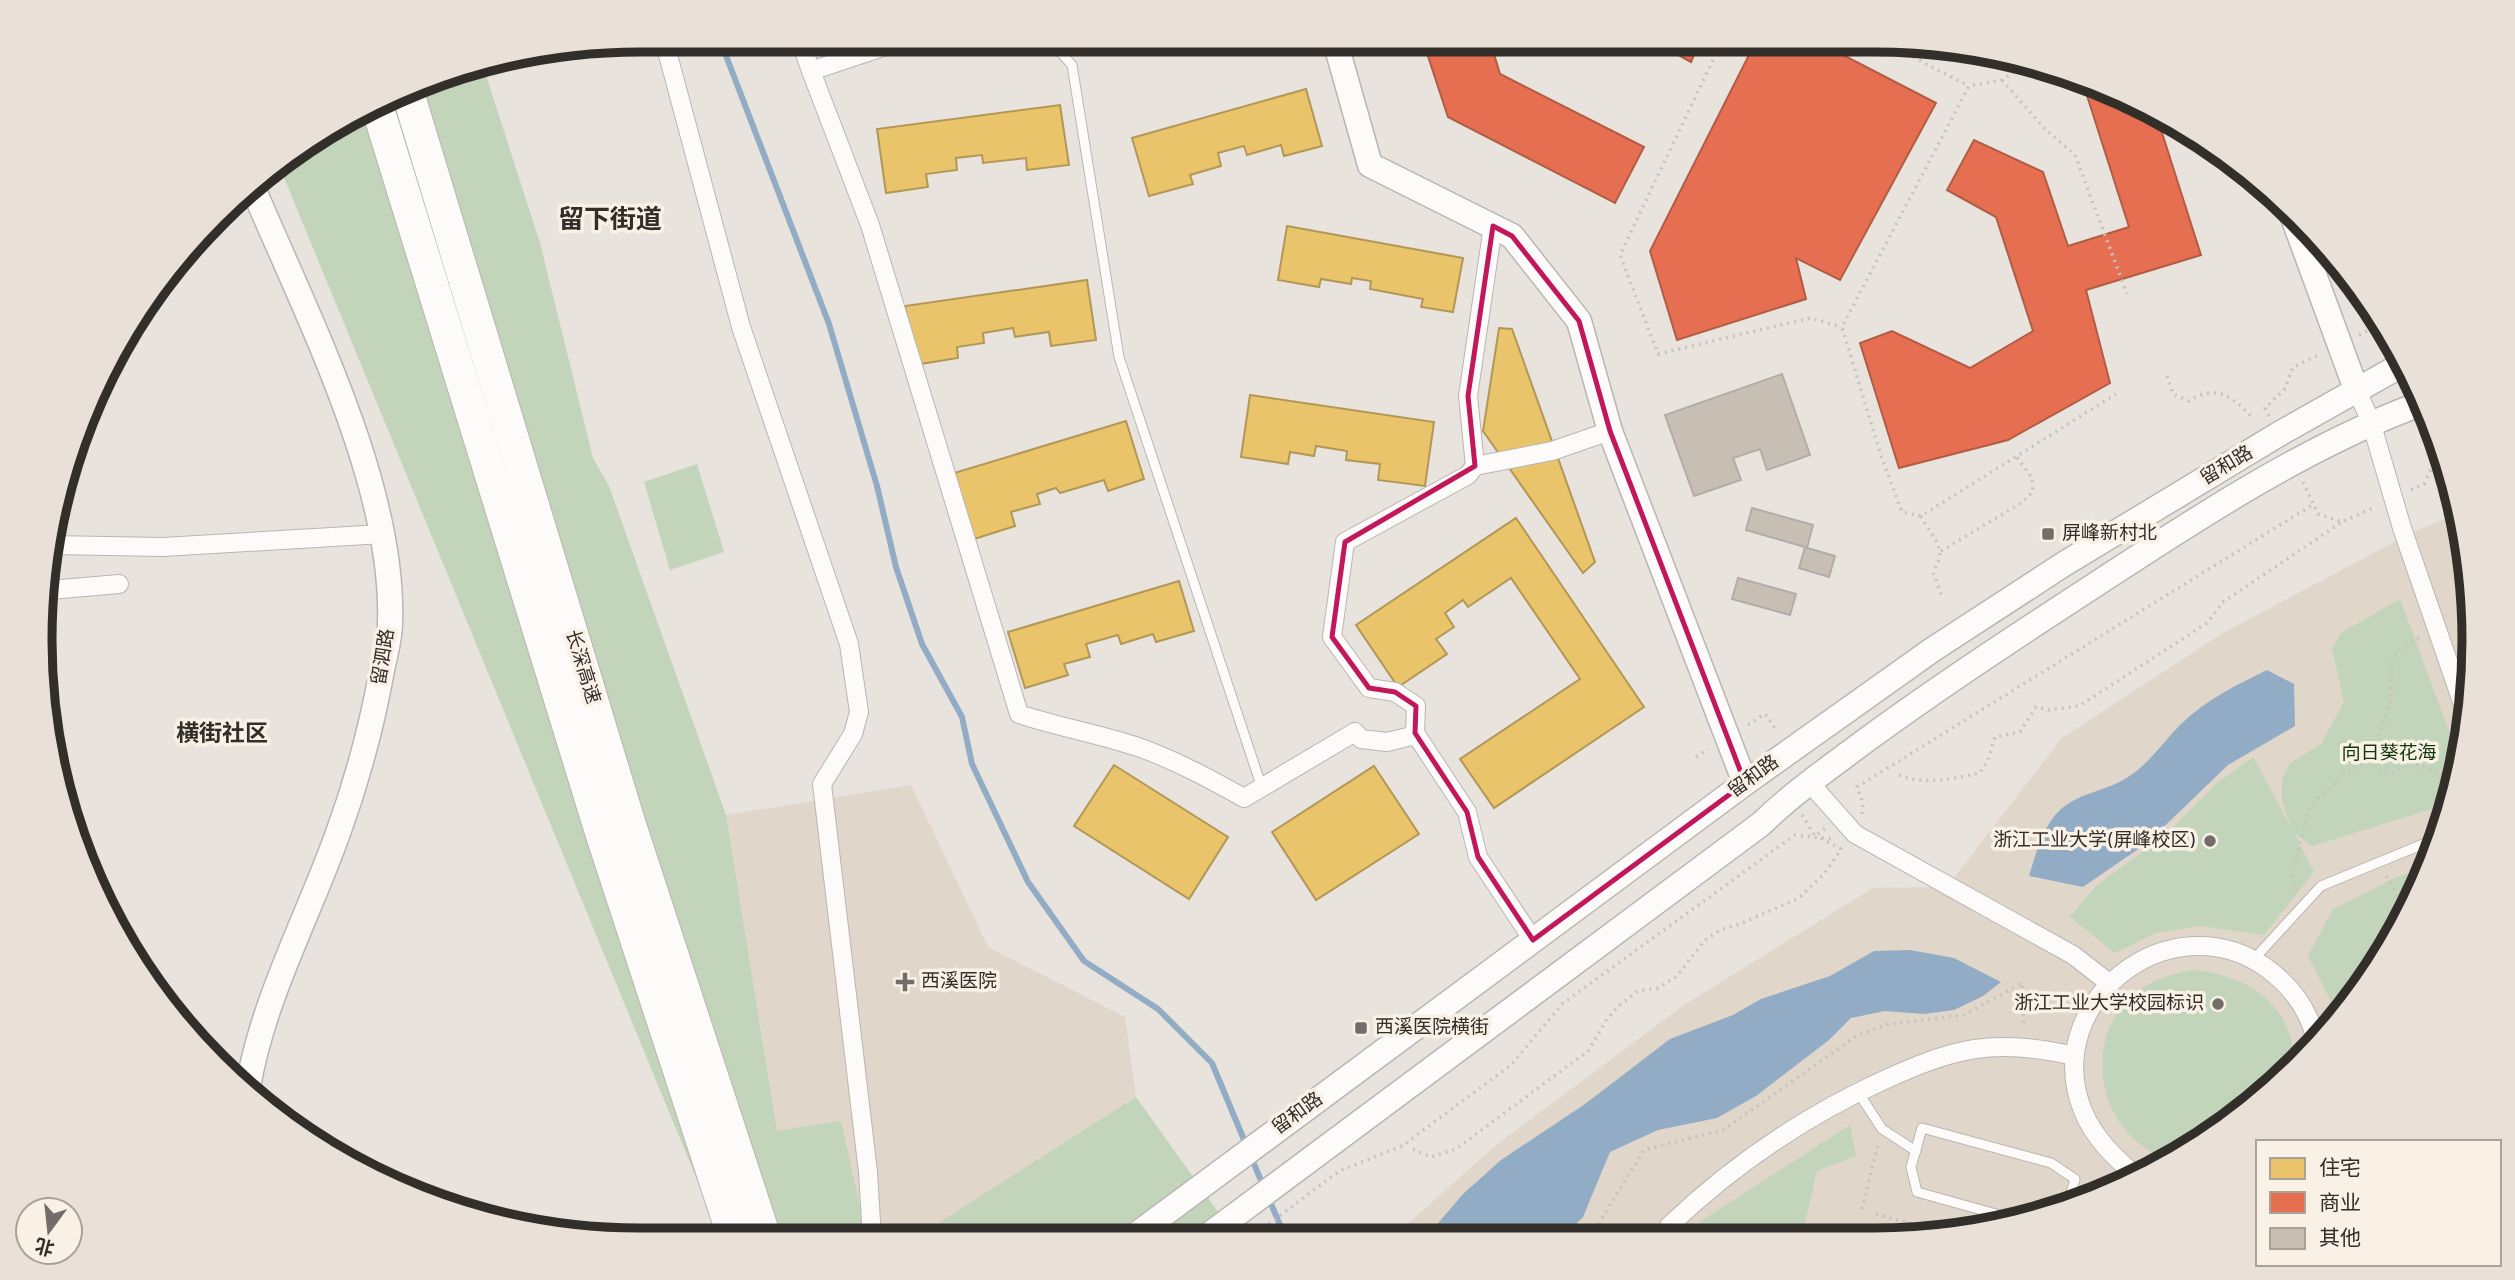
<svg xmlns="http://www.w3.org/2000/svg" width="2515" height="1280" font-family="Overpass,'Noto Sans SC',sans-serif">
	<rect width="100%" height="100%" fill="#e8e3dd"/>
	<g fill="#e0d6ca">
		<polygon points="2458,513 2470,561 2473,679 2454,795 2413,905 2326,1035 2240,1116 2104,1194 1954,1235 1394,1236 1494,1147 1684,1005 1873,888 1947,887 2062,738 2223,633 2411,533"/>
		<polygon points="911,785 988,947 1125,1017 1136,1097 930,1238 860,1238 777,1131 726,815"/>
	</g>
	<g fill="#c2d4b9">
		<polygon points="483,66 540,243 593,458 609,486 726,815 777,1131 841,1121 867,1238 721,1238 278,163 447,72"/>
		<polygon points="697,464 724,552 670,570 644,482"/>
		<polygon points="2400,599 2460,761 2451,803 2312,846 2294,833 2314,872 2264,935 2202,926 2155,933 2115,953 2070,917 2096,886 2169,832 2216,784 2253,757 2291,827 2282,800 2282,780 2289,764 2321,744 2344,702 2332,648 2341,633"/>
		<polygon points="2427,868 2413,905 2339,1017 2308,956 2333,909 2399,876"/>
		<path d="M2192,970c56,5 101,34 103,95l-55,51 -73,42c-72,-22 -89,-128 -25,-170 16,-10 32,-14 50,-18z"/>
		<polygon points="1136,1097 1236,1237 915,1238"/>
		<polygon points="1850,1125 1856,1156 1817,1171 1802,1235 1693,1235 1701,1221"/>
	</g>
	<g fill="#93acc5">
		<path d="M2267,670l27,14 1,42 -67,39 -81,78 -64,44 -54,-11c7,-22 14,-51 32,-67 20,-17 46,-18 67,-32 22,-14 35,-35 53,-53 25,-24 55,-39 86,-54z"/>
		<polygon points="1910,950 1954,958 2001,982 1983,996 1954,1010 1924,1014 1885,1011 1851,1018 1829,1040 1756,1096 1717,1118 1658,1130 1610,1152 1583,1217 1564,1236 1427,1236 1463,1194 1501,1160 1585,1104 1670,1039 1733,1015 1761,999 1830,976 1874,951"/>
	</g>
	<g fill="#e9c46a" stroke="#b29757" stroke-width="2">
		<polygon points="810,40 837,40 813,48"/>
		<polygon points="1306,89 1322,146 1284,156 1281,145 1247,155 1244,146 1218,153 1221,166 1190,175 1193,184 1149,196 1132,138"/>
		<polygon points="1060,105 1069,165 1027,170 1026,158 983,163 982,155 956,158 957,170 926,174 928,187 886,193 877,129"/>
		<polygon points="1287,226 1463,258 1453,312 1421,307 1423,299 1370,289 1371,281 1352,278 1351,284 1321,279 1319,287 1278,280"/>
		<polygon points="1087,280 1096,340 1051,346 1049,332 1015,337 1013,328 983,333 984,343 957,347 958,358 914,365 905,306"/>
		<polygon points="1499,328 1512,329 1595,562 1583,573 1483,431"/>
		<polygon points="1250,395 1434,422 1425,486 1378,480 1380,464 1346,460 1347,451 1316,446 1314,456 1290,452 1288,464 1241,457"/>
		<polygon points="1126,421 1144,479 1108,491 1104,480 1060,493 1056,488 1037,494 1040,504 1011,512 1015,526 968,541 948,475"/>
		<polygon points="1516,518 1644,707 1494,808 1460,759 1580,679 1511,578 1468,607 1463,600 1445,613 1454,627 1436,639 1447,654 1398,687 1356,625"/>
		<polygon points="1179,581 1194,631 1156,642 1153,634 1121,644 1118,635 1086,644 1090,657 1064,664 1068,675 1025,688 1008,632"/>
		<polygon points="1114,765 1228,837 1189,899 1074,826"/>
		<polygon points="1374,766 1419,834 1316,900 1272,832"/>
	</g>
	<g fill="#e76f51" stroke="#b15c45" stroke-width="2">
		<polygon points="1423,41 1490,41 1500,74 1644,147 1615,203 1448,117"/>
		<polygon points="1653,41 1700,41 1691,62"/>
		<polygon points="1756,41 1816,41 1936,103 1840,280 1796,258 1806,299 1677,340 1650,251"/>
		<polygon points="2082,80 2140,102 2155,111 2201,255 2086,290 2110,383 2008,440 1899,468 1860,343 1892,331 1970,368 2033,331 1996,217 1947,190 1974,140 2043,172 2068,246 2129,227"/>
	</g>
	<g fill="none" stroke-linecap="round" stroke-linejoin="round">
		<g stroke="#93acc5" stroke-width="6">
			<polyline points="720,40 829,324 877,486 896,567 922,644 962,717 972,764 1028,882 1084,961 1158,1009 1212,1063 1247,1147"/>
			<polyline points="1251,1157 1263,1185"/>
			<polyline points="1269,1199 1285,1237"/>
		</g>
	</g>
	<g fill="#c8bfb4" stroke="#b0ada9" stroke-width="2">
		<polygon points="1782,374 1810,455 1767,470 1760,449 1733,458 1741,480 1694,496 1665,415"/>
		<polygon points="1752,508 1813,525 1807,548 1835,556 1829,577 1799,568 1805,547 1746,530"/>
		<polygon points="1738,578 1796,594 1790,615 1732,599"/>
	</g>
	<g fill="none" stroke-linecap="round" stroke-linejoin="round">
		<defs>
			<g id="lane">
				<polyline points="1050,41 1072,65 1119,357 1262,788"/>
				<polyline points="2254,959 2321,886 2438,838"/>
				<polyline points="1858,1092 1882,1129 1916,1151"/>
				<polyline points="2014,1219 1917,1192 1911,1167 1922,1128 2051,1163 2075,1179 2068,1204"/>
			</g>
			<g id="street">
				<polyline points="664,40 741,327 849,644 859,712 853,734 822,784 868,1172 872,1238"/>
				<polyline points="800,40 811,71"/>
				<path d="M901,41l-90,30 59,154 149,489c39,13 80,20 119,33 37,13 72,32 106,51l111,-66 6,7 26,3 29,-7"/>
				<polyline points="2356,389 2371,422 2402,528 2467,716"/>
				<polyline points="1475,466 1468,396 1493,226"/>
				<polyline points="51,545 163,547 383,534"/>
				<polyline points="50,590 119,584"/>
				<polyline points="1809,782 1855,834 2073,955 2109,983"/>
				<polyline points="1533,940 1478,857 1467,812 1415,733 1416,706 1395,692 1369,688 1332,637 1345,542 1468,475 1475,466 1552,451 1610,431"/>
				<path d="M2136,1176c-22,-19 -42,-38 -53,-65 -44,-109 87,-210 182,-144 27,19 45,44 52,77"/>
				<path d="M1668,1235l1,-9c64,-61 134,-109 215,-146 29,-13 59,-26 91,-31 34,-5 67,0 100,7"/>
			</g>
			<g id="secondary">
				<polyline points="1335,41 1370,165 1512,236 1579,321 1610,431 1745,783"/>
				<polyline points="2291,212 2356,389"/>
				<path d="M248,1087c15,-88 60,-170 90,-254 19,-52 34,-108 44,-163 3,-15 8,-31 8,-47 5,-138 -84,-309 -137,-435"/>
				<polyline points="1133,1237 1745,783 1932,650 2064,564 2279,434 2405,363"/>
				<path d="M1206,1237l555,-413c32,-31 68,-56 104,-83 60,-44 121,-85 184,-126 114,-74 246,-166 374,-212"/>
			</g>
			<g id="highway">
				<polyline points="408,93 629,822 765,1238"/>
				<polyline points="378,109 601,832 734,1238"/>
			</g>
		</defs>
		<use href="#lane" stroke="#b9b6b2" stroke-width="11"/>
		<use href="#street" stroke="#b9b6b2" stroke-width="20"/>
		<use href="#secondary" stroke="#b9b6b2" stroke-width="27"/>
		<use href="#highway" stroke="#b9b6b2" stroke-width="34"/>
		<g stroke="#c5c3c1" stroke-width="3.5" stroke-dasharray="2 5" stroke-linecap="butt">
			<polyline points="1722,41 1620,255 1658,354 1810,318 1842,327"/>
			<polyline points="1882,41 1969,86"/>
			<polyline points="2032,61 2002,80 1969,86 1842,327 1881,456 1902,512 1921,516 2116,394"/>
			<polyline points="2002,80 2045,129 2075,155 2127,294"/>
			<polyline points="2359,335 2377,326 2386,328"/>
			<path d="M2167,376l6,18 16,7c26,-17 43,-5 62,15"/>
			<polyline points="2269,416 2265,408 2284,390 2293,367 2321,354"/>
			<polyline points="2303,482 2318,514 2342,522 2375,507"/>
			<polyline points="2411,490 2424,484 2437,455 2443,448"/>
			<path d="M1921,516c11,22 28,31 12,56l10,27"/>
			<polyline points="1941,551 2023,502 2033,491 2032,478 2016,456"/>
			<polyline points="1748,725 1765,714 1777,731"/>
			<polyline points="1696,757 1708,749"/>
			<polyline points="2369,760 2383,773 2396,772 2409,762 2432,770 2458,772"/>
			<path d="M1899,775c25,11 55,3 81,-2l8,-13 7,-23 25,-5 16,-25 12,3 31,-4 128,-83 16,-21 119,-80"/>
			<polyline points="1862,814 1863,803 1857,787 2314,504"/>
			<polyline points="1802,815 1815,836 1826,828"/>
			<polyline points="2386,876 2407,914"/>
			<polyline points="2296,891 2292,875 2310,806 2343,774 2369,760 2391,701 2391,663 2397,651 2419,638"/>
			<polyline points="1413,1149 1431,1157 1456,1149 1588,1051 1607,1019 1621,1004 1638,991 1658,988 1676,977 1705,940 1720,930 1740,924 1799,898 1825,873 1841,849 1820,838"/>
			<polyline points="1862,1209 1878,1144"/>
			<polyline points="1876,1214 1951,1235"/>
			<polyline points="1591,1236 1644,1150 1723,1130 1858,1035 1889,1024 1964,1015 2022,983 2024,1028"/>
			<polyline points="1252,1237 1339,1171 1402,1146 1511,1065 1562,1004 1795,835 1833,839"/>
		</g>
		<use href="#lane" stroke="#fcfbfa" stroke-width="9"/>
		<use href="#street" stroke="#fcfbfa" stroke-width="18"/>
		<use href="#secondary" stroke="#fcfbfa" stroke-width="24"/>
		<use href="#highway" stroke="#fcfbfa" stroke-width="32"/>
	</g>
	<path fill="none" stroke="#c2185b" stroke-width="5" stroke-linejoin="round" d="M1493,226l19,10 67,85 31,110 135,352 -212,157 -55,-83 -11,-45 -52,-79 1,-27 -21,-14 -26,-4 -37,-51 13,-95 130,-76 -7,-70z"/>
	<g fill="#726d69" stroke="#f9f0e6" stroke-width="2.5">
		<rect x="2041" y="527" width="14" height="14" rx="3.5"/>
		<circle cx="2210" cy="841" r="7"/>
		<path d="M901.5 971.5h7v7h7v7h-7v7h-7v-7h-7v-7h7z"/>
		<circle cx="2218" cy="1004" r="7"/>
		<rect x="1354" y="1021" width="14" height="14" rx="3.5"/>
	</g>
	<g text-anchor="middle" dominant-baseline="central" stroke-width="7" stroke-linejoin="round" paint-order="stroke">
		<g font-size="19" fill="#322e2a" stroke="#f9f0e6">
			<text transform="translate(2227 466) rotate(-31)">留和路</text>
			<text transform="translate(384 657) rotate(-81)">留泗路</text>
			<text transform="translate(582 667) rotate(73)">长深高速</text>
			<text transform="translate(1754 777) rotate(-36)">留和路</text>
			<text transform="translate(1298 1114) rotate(-36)">留和路</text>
		</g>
		<g font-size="19" fill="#322e2a" stroke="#f9f0e6" text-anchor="start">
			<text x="2062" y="534">屏峰新村北</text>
			<text x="2196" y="841" text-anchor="end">浙江工业大学(屏峰校区)</text>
			<text x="921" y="982">西溪医院</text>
			<text x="2204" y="1004" text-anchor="end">浙江工业大学校园标识</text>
			<text x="1375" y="1028">西溪医院·横街</text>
		</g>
		<g font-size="19" fill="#12370a" stroke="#f9f0e6">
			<text x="2389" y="754">向日葵花海</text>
		</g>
		<g font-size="23" font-weight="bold" fill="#322e2a" stroke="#f9f0e6">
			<text x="222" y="735">横街社区</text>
		</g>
		<g font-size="26" font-weight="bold" fill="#322e2a" stroke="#f9f0e6">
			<text x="610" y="221">留下街道</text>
		</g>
	</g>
	<path d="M0 0H2515V1280H0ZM640 52H1874A588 588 0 0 1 2462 640V640A588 588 0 0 1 1874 1228H640A588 588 0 0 1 52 640V640A588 588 0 0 1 640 52Z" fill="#e9e0d7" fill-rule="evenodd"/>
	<path fill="none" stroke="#322e2a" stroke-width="9" d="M640 52H1874A588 588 0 0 1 2462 640V640A588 588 0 0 1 1874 1228H640A588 588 0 0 1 52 640V640A588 588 0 0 1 640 52Z"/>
	<rect x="2256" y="1140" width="245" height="126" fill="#f9f0e6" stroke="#a9a29b" stroke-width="2"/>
	<rect x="2270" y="1158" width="35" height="21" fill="#e9c46a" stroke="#a9a29b" stroke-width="2"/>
	<text x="2319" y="1175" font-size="21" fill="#322e2a">住宅</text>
	<rect x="2270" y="1192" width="35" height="21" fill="#e76f51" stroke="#a9a29b" stroke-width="2"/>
	<text x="2319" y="1210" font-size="21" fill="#322e2a">商业</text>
	<rect x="2270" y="1228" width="35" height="21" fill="#c8bfb4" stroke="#a9a29b" stroke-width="2"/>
	<text x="2319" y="1245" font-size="21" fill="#322e2a">其他</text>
	<g transform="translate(49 1231) rotate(195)"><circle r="33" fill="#f9f0e6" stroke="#a9a29b" stroke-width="2"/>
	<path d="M0-5L12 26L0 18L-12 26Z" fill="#726d69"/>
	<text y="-10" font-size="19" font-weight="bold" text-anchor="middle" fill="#322e2a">北</text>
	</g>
</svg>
